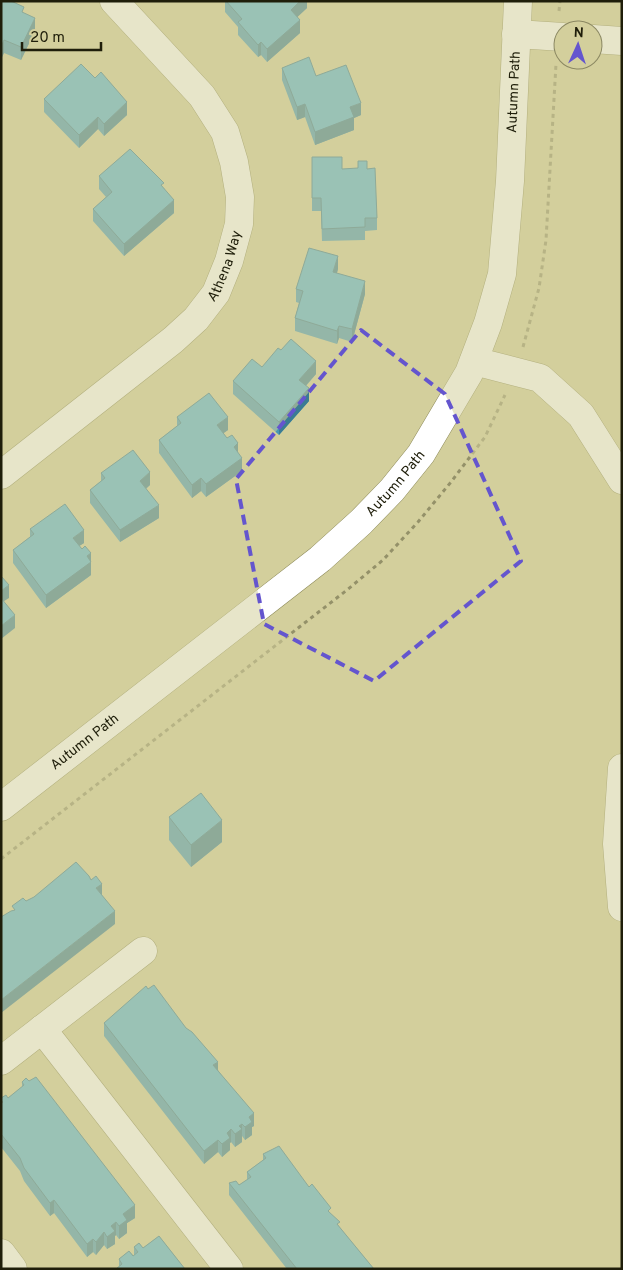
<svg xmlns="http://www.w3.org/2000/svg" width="623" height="1270" font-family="Overpass,sans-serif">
	<rect width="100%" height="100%" fill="#d3cf9c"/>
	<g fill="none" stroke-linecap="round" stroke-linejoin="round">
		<defs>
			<g id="minor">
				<polyline points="516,34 563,37"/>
				<polyline points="593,39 622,41"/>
				<polyline points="474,361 540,378 581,415 622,480"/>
				<path id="s1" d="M1,475l172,-135 23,-21 20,-26 13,-32 10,-37 1,-27 -6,-35 -9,-30 -23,-36 -88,-95"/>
				<polyline points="622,768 617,844 622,907"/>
				<path id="s2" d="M1,807l319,-248 41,-37 31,-32 29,-36 48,-81 19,-50 14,-49 8,-93 8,-180"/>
				<polyline points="42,1029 229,1269"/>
				<polyline points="1,1061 143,951"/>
				<polyline points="1,1253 13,1269"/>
			</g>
		</defs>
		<use href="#minor" stroke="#8d8a59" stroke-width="29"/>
		<g stroke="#949169" stroke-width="3" stroke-dasharray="4 4" stroke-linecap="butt">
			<polyline points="559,11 560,1"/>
			<polyline points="523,347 539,288 546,240 556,64"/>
			<polyline points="1,859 347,590 383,560 418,522 451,482 485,437 505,395"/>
		</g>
		<use href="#minor" stroke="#fff" stroke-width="28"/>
	</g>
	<g fill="#4898b5">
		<polygon points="1,1 24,13 35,31 21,60 4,53 1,59"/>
		<polygon points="225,1 307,1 307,8 297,17 300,33 267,62 261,55 258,57 238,35 238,27 225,12"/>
		<polygon points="282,68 316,76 361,115 354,118 354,130 315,145 305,117 297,120 282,80"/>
		<polygon points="44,99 127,115 104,136 98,129 79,148 44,112"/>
		<polygon points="312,157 342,169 367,169 377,218 377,230 365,231 365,240 322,241 321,211 312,211"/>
		<polygon points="99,176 164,188 174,213 124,256 93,221 93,209 106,197 99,189"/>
		<polygon points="338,269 337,273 365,294 352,342 339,338 337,344 295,331 295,318 299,303 296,302 296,289"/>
		<polygon points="262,367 316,374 306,386 309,401 279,435 233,394 233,381"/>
		<polygon points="177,417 228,430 223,433 238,453 242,471 206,497 201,491 192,498 159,453 159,440 177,426"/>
		<polygon points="101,473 150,485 146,489 159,518 120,542 90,503 90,490 101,481"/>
		<polygon points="30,529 84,543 79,546 82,549 91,553 91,575 46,608 13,563 13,550 30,537"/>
		<polygon points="169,817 222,842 191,867 169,840"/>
		<polygon points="104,1023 218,1070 254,1126 252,1127 252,1135 245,1140 242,1136 242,1142 235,1147 231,1142 230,1143 230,1150 222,1157 218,1152 204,1164 104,1036"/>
		<polygon points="22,1082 135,1218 127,1223 127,1233 119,1239 116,1235 115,1236 115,1244 107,1249 104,1245 96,1255 93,1252 87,1257 54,1213 50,1216 24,1181 20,1171 1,1147 1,1098 8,1098 22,1087"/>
		<polygon points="263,1154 309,1187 331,1214 340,1228 374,1269 287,1269 229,1195 229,1183 239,1185 247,1180 247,1172 263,1160"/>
		<polygon points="159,1236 185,1269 116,1269 119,1267 119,1259 129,1251 134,1256 134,1247 139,1243 143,1248"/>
	</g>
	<g fill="#3b7c93">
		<polygon points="300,1 307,1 307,8 291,23 291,10"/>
		<polygon points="35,18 35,31 21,60 21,47"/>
		<polygon points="300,20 300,33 267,62 267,49"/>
		<polygon points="4,40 4,53 1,59 1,47"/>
		<polygon points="261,42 261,55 258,57 258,45"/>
		<polygon points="127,102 127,115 104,136 104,124"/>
		<polygon points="361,103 361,115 354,118 354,130 315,145 315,132 350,107"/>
		<polygon points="305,104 305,117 297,120 297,107"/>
		<polygon points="98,117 98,129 79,148 79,135"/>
		<polygon points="174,200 174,213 124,256 124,244"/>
		<polygon points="338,256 338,269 333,285 333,272"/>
		<polygon points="365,281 365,294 352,342 352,329"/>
		<polygon points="339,326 339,338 337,344 337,331"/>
		<polygon points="316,361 316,374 299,393 299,380"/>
		<polygon points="309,388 309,401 279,435 279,422"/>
		<polygon points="228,417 228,430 217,438 217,425"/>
		<polygon points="238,443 238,456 234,447"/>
		<polygon points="242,458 242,471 206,497 206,484"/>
		<polygon points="150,472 150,485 140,493 140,481"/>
		<polygon points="201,478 201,491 192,498 192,485"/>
		<polygon points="159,505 159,518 120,542 120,530"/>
		<polygon points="84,530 84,543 73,550 73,538"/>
		<polygon points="91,553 91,575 46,608 46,595"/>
		<polygon points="9,585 9,598 1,603 1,591"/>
		<polygon points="15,615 15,628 1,639 1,626"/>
		<polygon points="222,820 222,842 191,867 191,845"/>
		<polygon points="102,884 102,897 96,888"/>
		<polygon points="115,911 115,924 1,1013 1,1000"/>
		<polygon points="218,1062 218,1075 213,1065"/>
		<polygon points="254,1113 254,1126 252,1127 252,1135 245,1140 245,1127 249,1117"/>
		<polygon points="242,1124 242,1142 235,1147 235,1134 239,1126"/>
		<polygon points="231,1129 231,1142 230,1143 230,1150 222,1157 222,1144 227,1133"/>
		<polygon points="218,1140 218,1152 204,1164 204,1151"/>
		<polygon points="54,1200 54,1213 50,1216 50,1203"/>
		<polygon points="135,1205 135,1218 127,1223 127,1233 119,1239 119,1226 123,1214"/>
		<polygon points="116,1222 116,1235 115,1236 115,1244 107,1249 107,1237 111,1226"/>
		<polygon points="104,1232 104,1245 96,1255 96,1242"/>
		<polygon points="93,1239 93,1252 87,1257 87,1244"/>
	</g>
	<g fill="#54b1d2" stroke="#3b7c93">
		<polygon points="1,1 11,1 24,7 22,12 35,18 21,47 4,40 1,47"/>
		<polygon points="226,1 300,1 291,10 300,20 267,49 261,42 258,45 238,22 242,19"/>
		<polygon points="309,57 316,76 346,65 361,103 350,107 354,117 315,132 305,104 297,107 282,68"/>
		<polygon points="81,64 95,78 101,72 127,102 104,124 98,117 79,135 44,99"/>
		<polygon points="130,149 164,183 161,185 174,200 124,244 93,209 112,192 99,176"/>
		<polygon points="312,157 342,157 342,169 358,168 358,161 367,161 367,169 375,168 377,218 365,218 365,227 322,229 321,198 312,198"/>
		<polygon points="309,248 338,256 333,272 365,281 352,329 339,326 337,331 295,318 303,291 296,289"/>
		<polygon points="291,339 316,361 299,380 309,388 279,422 233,381 252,359 262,367 278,348 281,350"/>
		<polygon points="209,393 228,417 217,425 227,438 232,435 238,443 234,447 242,458 206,484 201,478 192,485 159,440 181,423 177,417"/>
		<polygon points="133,450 150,472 140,481 159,505 120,530 90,490 105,478 101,473"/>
		<polygon points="65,504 84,530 73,538 82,549 85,546 91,553 87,556 91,562 46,595 13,550 34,534 30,529"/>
		<polygon points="1,576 9,585 1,591"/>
		<polygon points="1,598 15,615 1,626"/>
		<polygon points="201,793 222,820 191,845 169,817"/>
		<polygon points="76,862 89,876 91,880 96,876 102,884 96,888 115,911 1,1000 1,917 11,911 15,910 12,906 23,898 26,901 34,897"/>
		<polygon points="154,985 186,1028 192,1032 218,1062 213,1065 254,1113 249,1117 252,1122 245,1127 242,1124 239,1126 242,1129 235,1134 231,1129 227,1133 230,1138 222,1144 218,1140 204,1151 104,1023 146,986 148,989"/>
		<polygon points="36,1077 135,1205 123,1214 127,1220 119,1226 116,1222 111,1226 115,1231 107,1237 104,1232 96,1242 93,1239 87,1244 54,1200 50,1203 24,1168 20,1158 1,1134 1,1103 3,1102 1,1101 1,1098 6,1095 8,1098 24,1085 22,1082 26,1078 29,1081"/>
		<polygon points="279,1146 309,1187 312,1184 331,1208 328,1211 340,1222 337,1224 374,1269 297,1269 229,1183 236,1181 239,1185 251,1177 247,1172 266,1158 263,1154"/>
		<polygon points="159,1236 185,1269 116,1269 122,1264 119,1259 129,1251 133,1256 138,1252 134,1247 139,1243 143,1248"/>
	</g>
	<path d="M0 0H623V1270H0ZM361,330l84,64 76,167 -147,120 -110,-57 -28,-145z" fill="#d3cf9c" fill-opacity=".55" fill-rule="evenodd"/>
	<path fill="none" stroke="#6455ce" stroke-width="4" stroke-dasharray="10 6" stroke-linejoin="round" d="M361,330l84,64 76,167 -147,120 -110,-57 -28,-145z"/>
	<g text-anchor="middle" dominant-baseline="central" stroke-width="4.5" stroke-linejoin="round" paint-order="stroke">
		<g font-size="14" fill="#1f1e0a" stroke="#d3cf9c">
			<text stroke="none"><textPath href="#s2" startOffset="931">Autumn Path</textPath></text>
			<text stroke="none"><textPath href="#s1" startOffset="311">Athena Way</textPath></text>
			<text stroke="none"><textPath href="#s2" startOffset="511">Autumn Path</textPath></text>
			<text stroke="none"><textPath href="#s2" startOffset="106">Autumn Path</textPath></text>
		</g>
	</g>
	<rect width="623" height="1270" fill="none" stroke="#1f1e0a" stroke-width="5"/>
	<g transform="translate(578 45) rotate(3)"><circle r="24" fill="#d3cf9c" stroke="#8b8862"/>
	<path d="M0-4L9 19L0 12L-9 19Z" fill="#6455ce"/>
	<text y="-8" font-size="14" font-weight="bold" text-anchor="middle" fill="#1f1e0a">N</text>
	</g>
	<path d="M22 42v8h79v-8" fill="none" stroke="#1f1e0a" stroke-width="2.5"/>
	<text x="30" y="42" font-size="15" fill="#1f1e0a" stroke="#d3cf9c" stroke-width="4" paint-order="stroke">20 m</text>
</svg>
